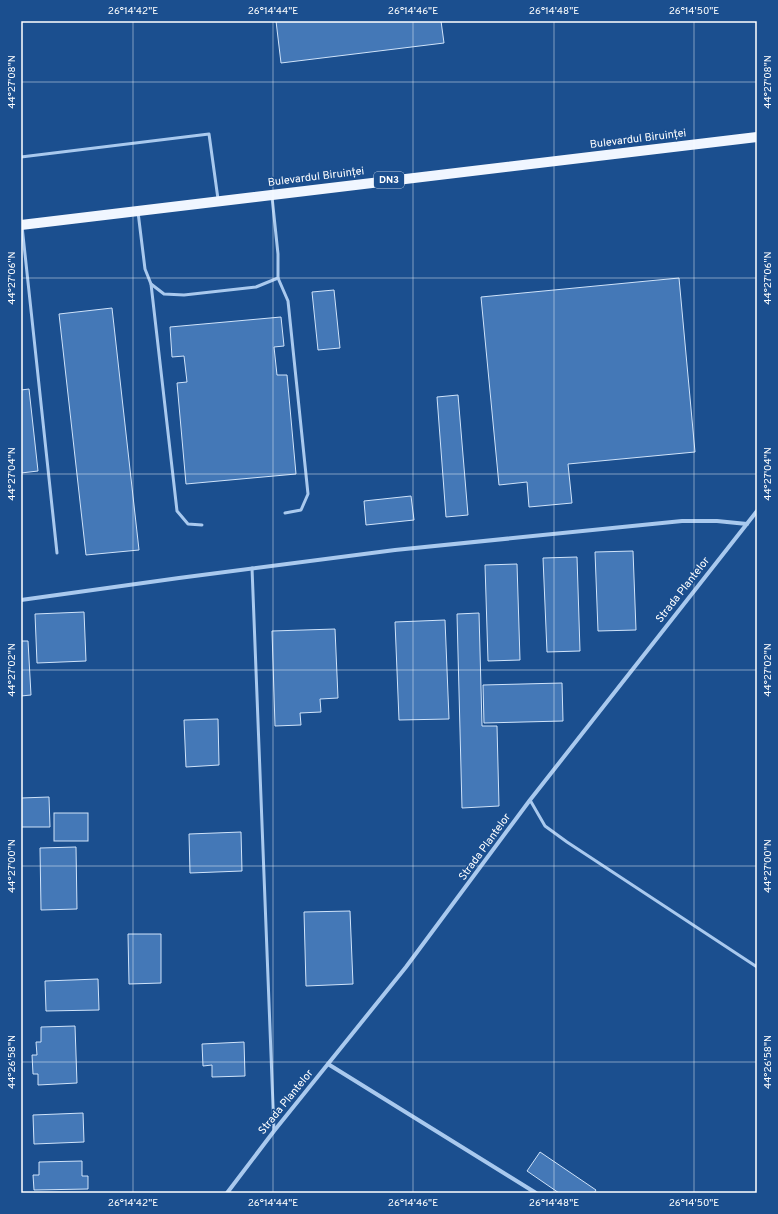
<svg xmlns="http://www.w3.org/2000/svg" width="778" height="1214" font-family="Overpass,sans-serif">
	<rect width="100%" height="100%" fill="#1b4f8f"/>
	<g fill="#4478b7" stroke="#cfe3fa">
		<polygon points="276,21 441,21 444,43 281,63"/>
		<polygon points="679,278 695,452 568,464 572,503 529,507 527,482 499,485 481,297"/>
		<polygon points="334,290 340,348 318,350 312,292"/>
		<polygon points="112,308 139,550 86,555 59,314"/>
		<polygon points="281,317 284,346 274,347 277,375 287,375 296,474 186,484 177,383 187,382 184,356 172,357 170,327"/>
		<polygon points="29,389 38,471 21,473 21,390"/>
		<polygon points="458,395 468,515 446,517 437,397"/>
		<polygon points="411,496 414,520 366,525 364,501"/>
		<polygon points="633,551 636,630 598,631 595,552"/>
		<polygon points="577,557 580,651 547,652 543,558"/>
		<polygon points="517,564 520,660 488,661 485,565"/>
		<polygon points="84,612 86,661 37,663 35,614"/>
		<polygon points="479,613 482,726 497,726 499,806 462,808 457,614"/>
		<polygon points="445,620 449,719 399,720 395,622"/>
		<polygon points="335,629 338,698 320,699 321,712 300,713 301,725 275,726 272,631"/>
		<polygon points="21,641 28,641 31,695 21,696"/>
		<polygon points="562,683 563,721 484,723 483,685"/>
		<polygon points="218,719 219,765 186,767 184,720"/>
		<polygon points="49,797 50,827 21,827 21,798"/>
		<rect x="54" y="813" width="34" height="28"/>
		<polygon points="241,832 242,871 190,873 189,834"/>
		<polygon points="76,847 77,909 41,910 40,848"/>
		<polygon points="350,911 353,984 306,986 304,912"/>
		<polygon points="128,934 161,934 161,983 129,984"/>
		<polygon points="98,979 99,1010 46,1011 45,981"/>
		<polygon points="75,1026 77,1083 38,1085 38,1074 33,1074 32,1055 37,1055 36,1042 41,1042 41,1027"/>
		<polygon points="244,1042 245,1076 212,1077 212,1065 203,1066 202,1044"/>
		<polygon points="83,1113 84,1142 34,1144 33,1115"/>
		<polygon points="540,1152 596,1190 594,1193 559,1193 527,1171"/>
		<polygon points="82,1161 82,1176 88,1176 88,1189 34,1190 33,1175 39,1175 39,1162"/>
	</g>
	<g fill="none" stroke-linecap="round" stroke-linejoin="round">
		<g stroke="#a9c9ee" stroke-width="3">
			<polyline points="21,157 209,134 218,199"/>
			<polyline points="138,212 145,269 151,284 164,294 184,295 256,287 278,278 278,254 272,197"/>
			<polyline points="22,226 57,553"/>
			<polyline points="278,278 288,301 308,494 301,510 285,513"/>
			<polyline points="151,284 177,511 188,524 202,525"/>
			<polyline points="252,568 274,1131"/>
			<polyline points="530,800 545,826 567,842 757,967"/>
		</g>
		<g stroke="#a9c9ee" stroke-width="4">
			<polyline points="21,600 179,578 395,550 682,521 717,521 747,524"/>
			<polyline points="328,1064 536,1193"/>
			<polyline points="227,1193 274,1131 406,967 530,800 757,511"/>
		</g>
		<polyline stroke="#f0f6ff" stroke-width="10" points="21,225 757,137"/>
	</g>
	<path fill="none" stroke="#fff" stroke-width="1" stroke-opacity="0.45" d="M133,21v1172M273,21v1172M413,21v1172M554,21v1172M694,21v1172M21,82h736M21,278h736M21,474h736M21,670h736M21,866h736M21,1062h736"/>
	<g text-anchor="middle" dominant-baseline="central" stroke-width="3" stroke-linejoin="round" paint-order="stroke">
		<rect fill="#1b4f8f" stroke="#bbcadd" stroke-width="1" x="374" y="172" width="30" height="16" rx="3"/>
		<g font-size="10" font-weight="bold" fill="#fff">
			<text x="389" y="180">DN3</text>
		</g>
		<g font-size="11" fill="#fff" stroke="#1b4f8f">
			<text transform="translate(638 139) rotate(-7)">Bulevardul Biruinței</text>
			<text transform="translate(316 177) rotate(-7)">Bulevardul Biruinței</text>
			<text transform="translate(683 590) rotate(-52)">Strada Plantelor</text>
			<text transform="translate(485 847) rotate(-54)">Strada Plantelor</text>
			<text transform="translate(286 1102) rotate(-51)">Strada Plantelor</text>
		</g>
	</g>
	<rect width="778" height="1214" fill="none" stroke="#1b4f8f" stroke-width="44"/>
	<rect x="22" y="22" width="734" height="1170" fill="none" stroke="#fff" stroke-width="1.5"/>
	<g font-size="10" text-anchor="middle" fill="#fff">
		<text x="133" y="14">26°14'42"E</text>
		<text x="273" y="14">26°14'44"E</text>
		<text x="413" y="14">26°14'46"E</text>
		<text x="554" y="14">26°14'48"E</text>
		<text x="694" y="14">26°14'50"E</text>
		<text transform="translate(11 82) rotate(-90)" y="4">44°27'08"N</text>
		<text transform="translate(767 82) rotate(-90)" y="4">44°27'08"N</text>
		<text transform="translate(11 278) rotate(-90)" y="4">44°27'06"N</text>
		<text transform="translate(767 278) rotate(-90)" y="4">44°27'06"N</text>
		<text transform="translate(11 474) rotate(-90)" y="4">44°27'04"N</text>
		<text transform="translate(767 474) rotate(-90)" y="4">44°27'04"N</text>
		<text transform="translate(11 670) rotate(-90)" y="4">44°27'02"N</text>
		<text transform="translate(767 670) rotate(-90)" y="4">44°27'02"N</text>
		<text transform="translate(11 866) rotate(-90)" y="4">44°27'00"N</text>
		<text transform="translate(767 866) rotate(-90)" y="4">44°27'00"N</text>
		<text transform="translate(11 1062) rotate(-90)" y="4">44°26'58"N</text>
		<text transform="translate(767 1062) rotate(-90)" y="4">44°26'58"N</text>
		<text x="133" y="1206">26°14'42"E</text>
		<text x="273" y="1206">26°14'44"E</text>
		<text x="413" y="1206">26°14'46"E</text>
		<text x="554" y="1206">26°14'48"E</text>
		<text x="694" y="1206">26°14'50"E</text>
	</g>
</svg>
